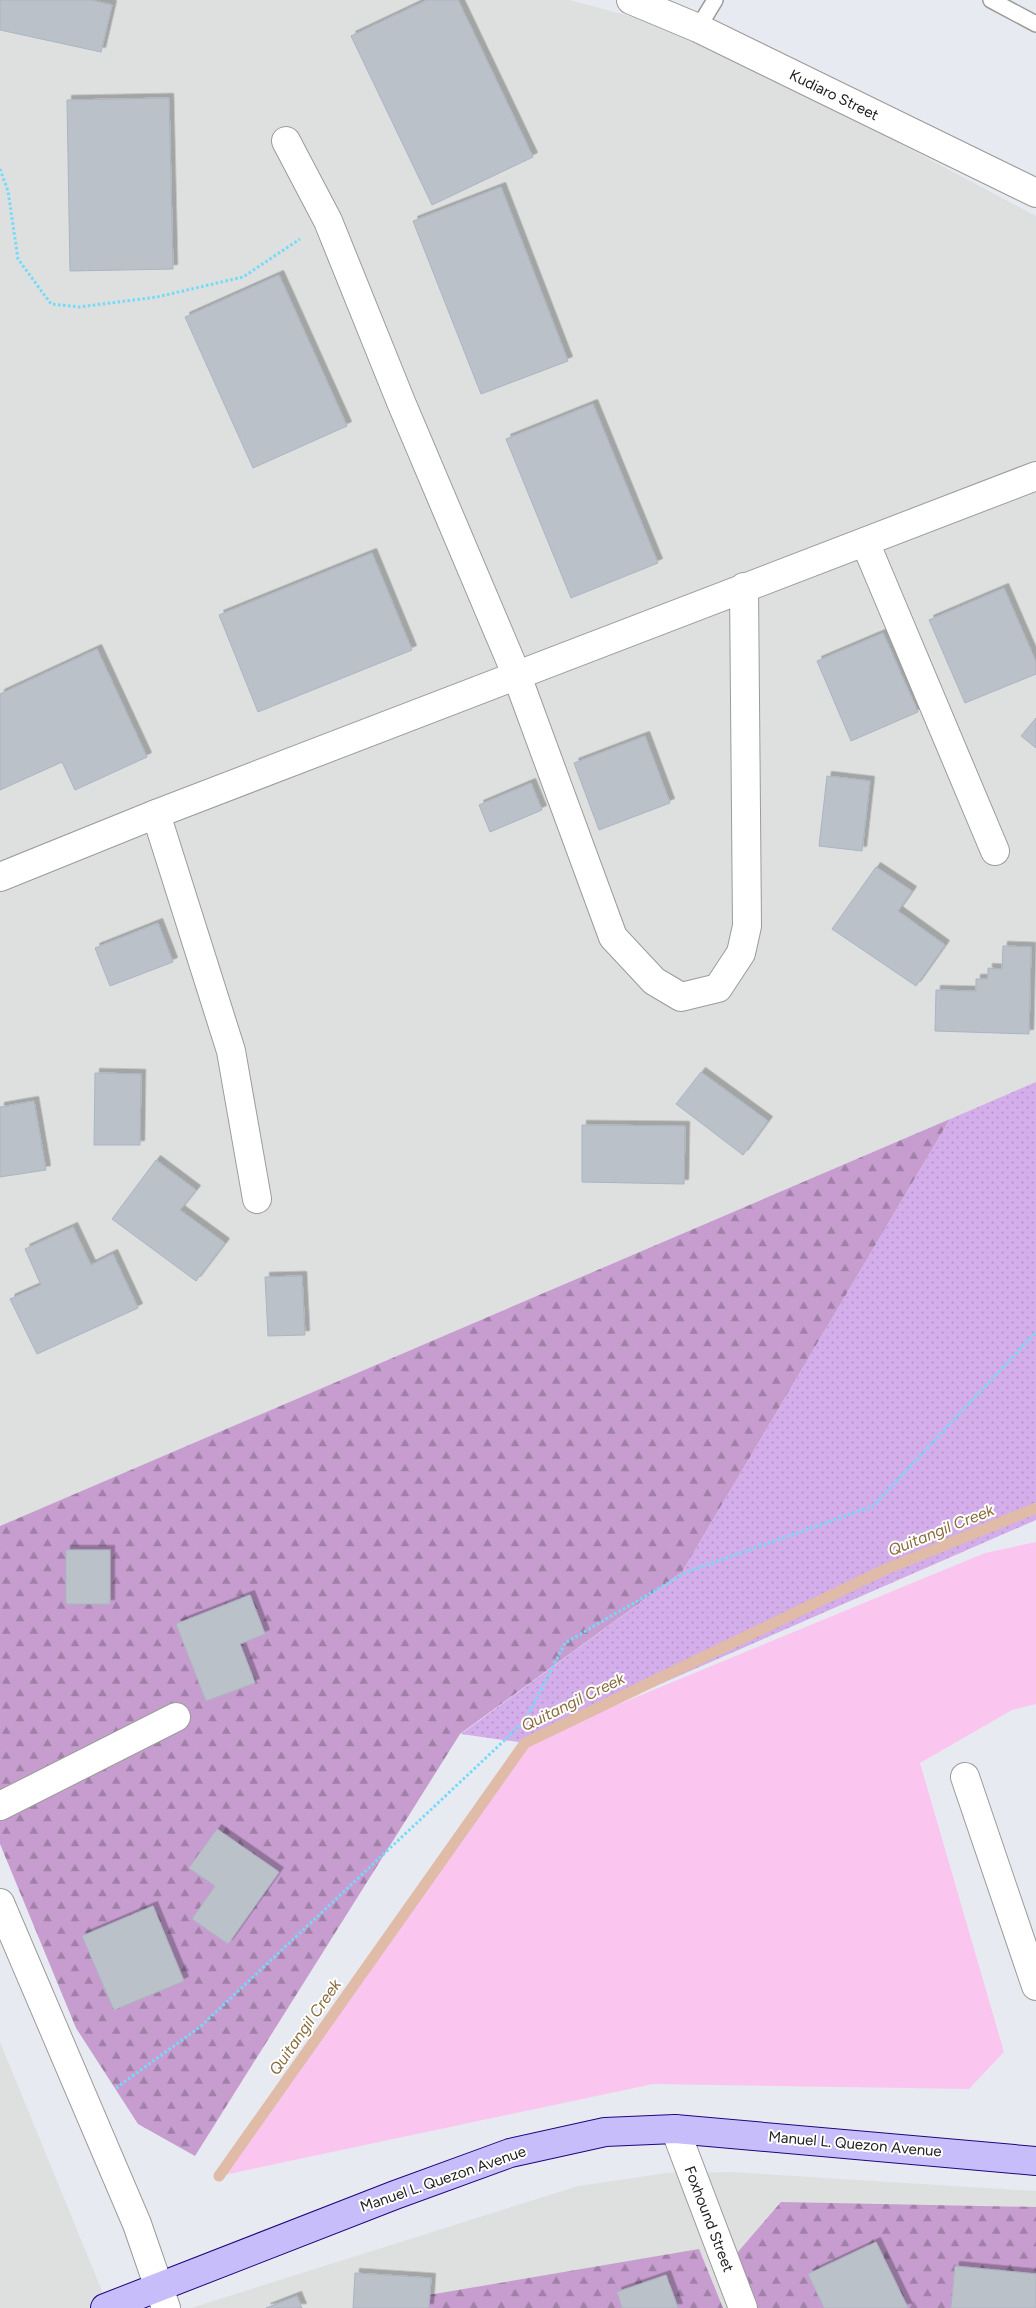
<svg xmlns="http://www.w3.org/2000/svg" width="1036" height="2308" font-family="Figtree,sans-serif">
	<defs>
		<pattern id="grass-dots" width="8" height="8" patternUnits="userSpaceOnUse" patternTransform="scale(1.25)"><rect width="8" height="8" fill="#d4aeeb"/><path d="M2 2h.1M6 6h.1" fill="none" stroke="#b695c9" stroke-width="1.8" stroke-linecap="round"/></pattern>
		<pattern id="forest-firs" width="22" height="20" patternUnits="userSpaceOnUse" patternTransform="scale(1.25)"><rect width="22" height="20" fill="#c79dd0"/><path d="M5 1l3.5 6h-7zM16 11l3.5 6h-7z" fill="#a180a8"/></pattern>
		<filter id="shadow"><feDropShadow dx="4.5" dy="-4.5" stdDeviation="0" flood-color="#0004"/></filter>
	</defs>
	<rect width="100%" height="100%" fill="#e8eaf1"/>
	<g fill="#dedfdf">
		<polygon points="0,0 570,0 692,33 1036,216 1036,1082 0,1526"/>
		<polygon points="0,2042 109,2308 0,2308"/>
		<polygon points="732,2172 1036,2191 1036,2308 191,2308 578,2186 667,2173"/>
	</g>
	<polygon fill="url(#grass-dots)" points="1036,1082 1036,1520 525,1743 461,1734 682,1572 950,1119"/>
	<g fill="url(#forest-firs)">
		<polygon points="950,1119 682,1572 460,1734 195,2156 138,2124 76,2028 0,1844 0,1526"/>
		<polygon points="781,2202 1036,2207 1036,2308 757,2308 737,2253"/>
		<polygon points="699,2249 723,2308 352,2308"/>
	</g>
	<polygon fill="#fac6f0" points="1036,1542 1036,1704 1012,1710 920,1763 1004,2052 969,2089 653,2084 219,2176 525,1743 985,1553"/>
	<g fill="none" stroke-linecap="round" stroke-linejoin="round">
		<polyline stroke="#dfbba8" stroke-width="11" points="219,2176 525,1743 884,1570 1036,1508"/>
	</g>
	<g fill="#bbc1c9" stroke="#aab5c3" filter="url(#shadow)">
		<polygon points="0,0 91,0 112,5 101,52 0,30"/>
		<polygon points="427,0 458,0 533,157 432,205 351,36"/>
		<polygon points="169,98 173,269 70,271 67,100"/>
		<polygon points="501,187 568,361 481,394 413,221"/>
		<polygon points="279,275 347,426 253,468 185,317"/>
		<polygon points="593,404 658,563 571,598 506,439"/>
		<polygon points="372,553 412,650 258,712 219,615"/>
		<polygon points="1004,588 1036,662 1036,674 965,703 929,620"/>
		<polygon points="883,633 918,712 851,741 817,661"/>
		<polygon points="97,649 147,757 75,790 62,762 0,790 0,694"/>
		<polygon points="1036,718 1036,748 1021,736"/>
		<polygon points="645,736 670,803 599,830 574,763"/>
		<polygon points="827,776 870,781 862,851 819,846"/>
		<polygon points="531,783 542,810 490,832 479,805"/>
		<polygon points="876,867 912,891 898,911 945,945 916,986 832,929"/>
		<polygon points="158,923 173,962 110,986 95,948"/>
		<polygon points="1003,946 1031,947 1029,1034 935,1031 936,990 976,991 976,979 988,979 988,968 1002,969"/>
		<polygon points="701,1072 768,1121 743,1155 676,1104"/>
		<polygon points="95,1073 141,1074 140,1145 94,1145"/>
		<polygon points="34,1101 46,1170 0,1177 0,1107"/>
		<polygon points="582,1125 685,1126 684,1184 582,1182"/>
		<polygon points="156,1160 196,1190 180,1210 225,1243 196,1281 112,1219"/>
		<polygon points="73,1227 91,1265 113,1254 138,1308 37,1354 10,1299 41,1285 25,1249"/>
		<polygon points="302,1276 305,1335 268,1336 265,1277"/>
		<rect x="66" y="1550" width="44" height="54"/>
		<polygon points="250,1595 265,1634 240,1644 255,1683 206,1701 176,1624"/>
		<polygon points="217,1829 279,1872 228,1944 192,1919 215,1886 189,1868"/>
		<polygon points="153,1906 184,1981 114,2010 82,1936"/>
		<polygon points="876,2242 908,2308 824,2308 808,2274"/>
		<polygon points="955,2266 1036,2274 1036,2308 951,2308"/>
		<polygon points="355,2273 431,2278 429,2308 353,2308"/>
		<polygon points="666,2275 678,2308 622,2308 617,2292"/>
		<polygon points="297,2296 302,2308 266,2308"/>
	</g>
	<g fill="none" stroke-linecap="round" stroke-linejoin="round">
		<defs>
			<g id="lane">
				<polyline points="991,0 1036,24"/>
				<polyline points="698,28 715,0"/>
			</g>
			<g id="street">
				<polyline points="631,0 698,28 1036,193"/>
				<polyline points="286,141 328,221 401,402 517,676 613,937 654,981 681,997 718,988 741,953 747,926 744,587"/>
				<polyline points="865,542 995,851"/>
				<polyline points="156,814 231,1051 257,1199"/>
				<polyline points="0,877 156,814 1036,476"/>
				<polyline points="965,1777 1036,1986"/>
				<polyline points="0,1806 176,1717"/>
				<polyline points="0,1903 137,2224 166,2308"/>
				<polyline points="675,2129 743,2308"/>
			</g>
			<polyline id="secondary" points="105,2308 395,2195 510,2153 605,2132 675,2129 1036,2161"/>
		</defs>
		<use href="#lane" stroke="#9b9b9b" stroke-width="18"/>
		<use href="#street" stroke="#9b9b9b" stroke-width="30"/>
		<use href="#secondary" stroke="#1f057b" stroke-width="30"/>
		<g stroke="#70dcfa" stroke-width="3" stroke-dasharray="2.5 2.5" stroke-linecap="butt">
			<polyline points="0,169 8,191 18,259 51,304 79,307 157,297 243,277 300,239"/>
			<polyline points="116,2088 200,2027 525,1721 565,1643 687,1572 873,1506 1036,1332"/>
		</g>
		<use href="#lane" stroke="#fff" stroke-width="15"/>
		<use href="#street" stroke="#fff" stroke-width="28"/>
		<use href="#secondary" stroke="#c7bdfa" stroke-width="28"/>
	</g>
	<g text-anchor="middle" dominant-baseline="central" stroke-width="4" stroke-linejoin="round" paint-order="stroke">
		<g font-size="15" fill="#212121" stroke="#fff">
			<text transform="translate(834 95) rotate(26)">Kudiaro Street</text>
			<text transform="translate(855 2144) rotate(5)">Manuel L. Quezon Avenue</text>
			<text transform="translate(443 2179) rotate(-19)">Manuel L. Quezon Avenue</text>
			<text transform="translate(709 2219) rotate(69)">Foxhound Street</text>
		</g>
		<g font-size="16" font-style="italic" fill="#8a6c3d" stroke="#fff">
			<text transform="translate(941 1530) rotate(-22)">Quitangil Creek</text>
			<text transform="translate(573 1702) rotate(-26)">Quitangil Creek</text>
			<text transform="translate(305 2027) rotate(-55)">Quitangil Creek</text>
		</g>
	</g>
</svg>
